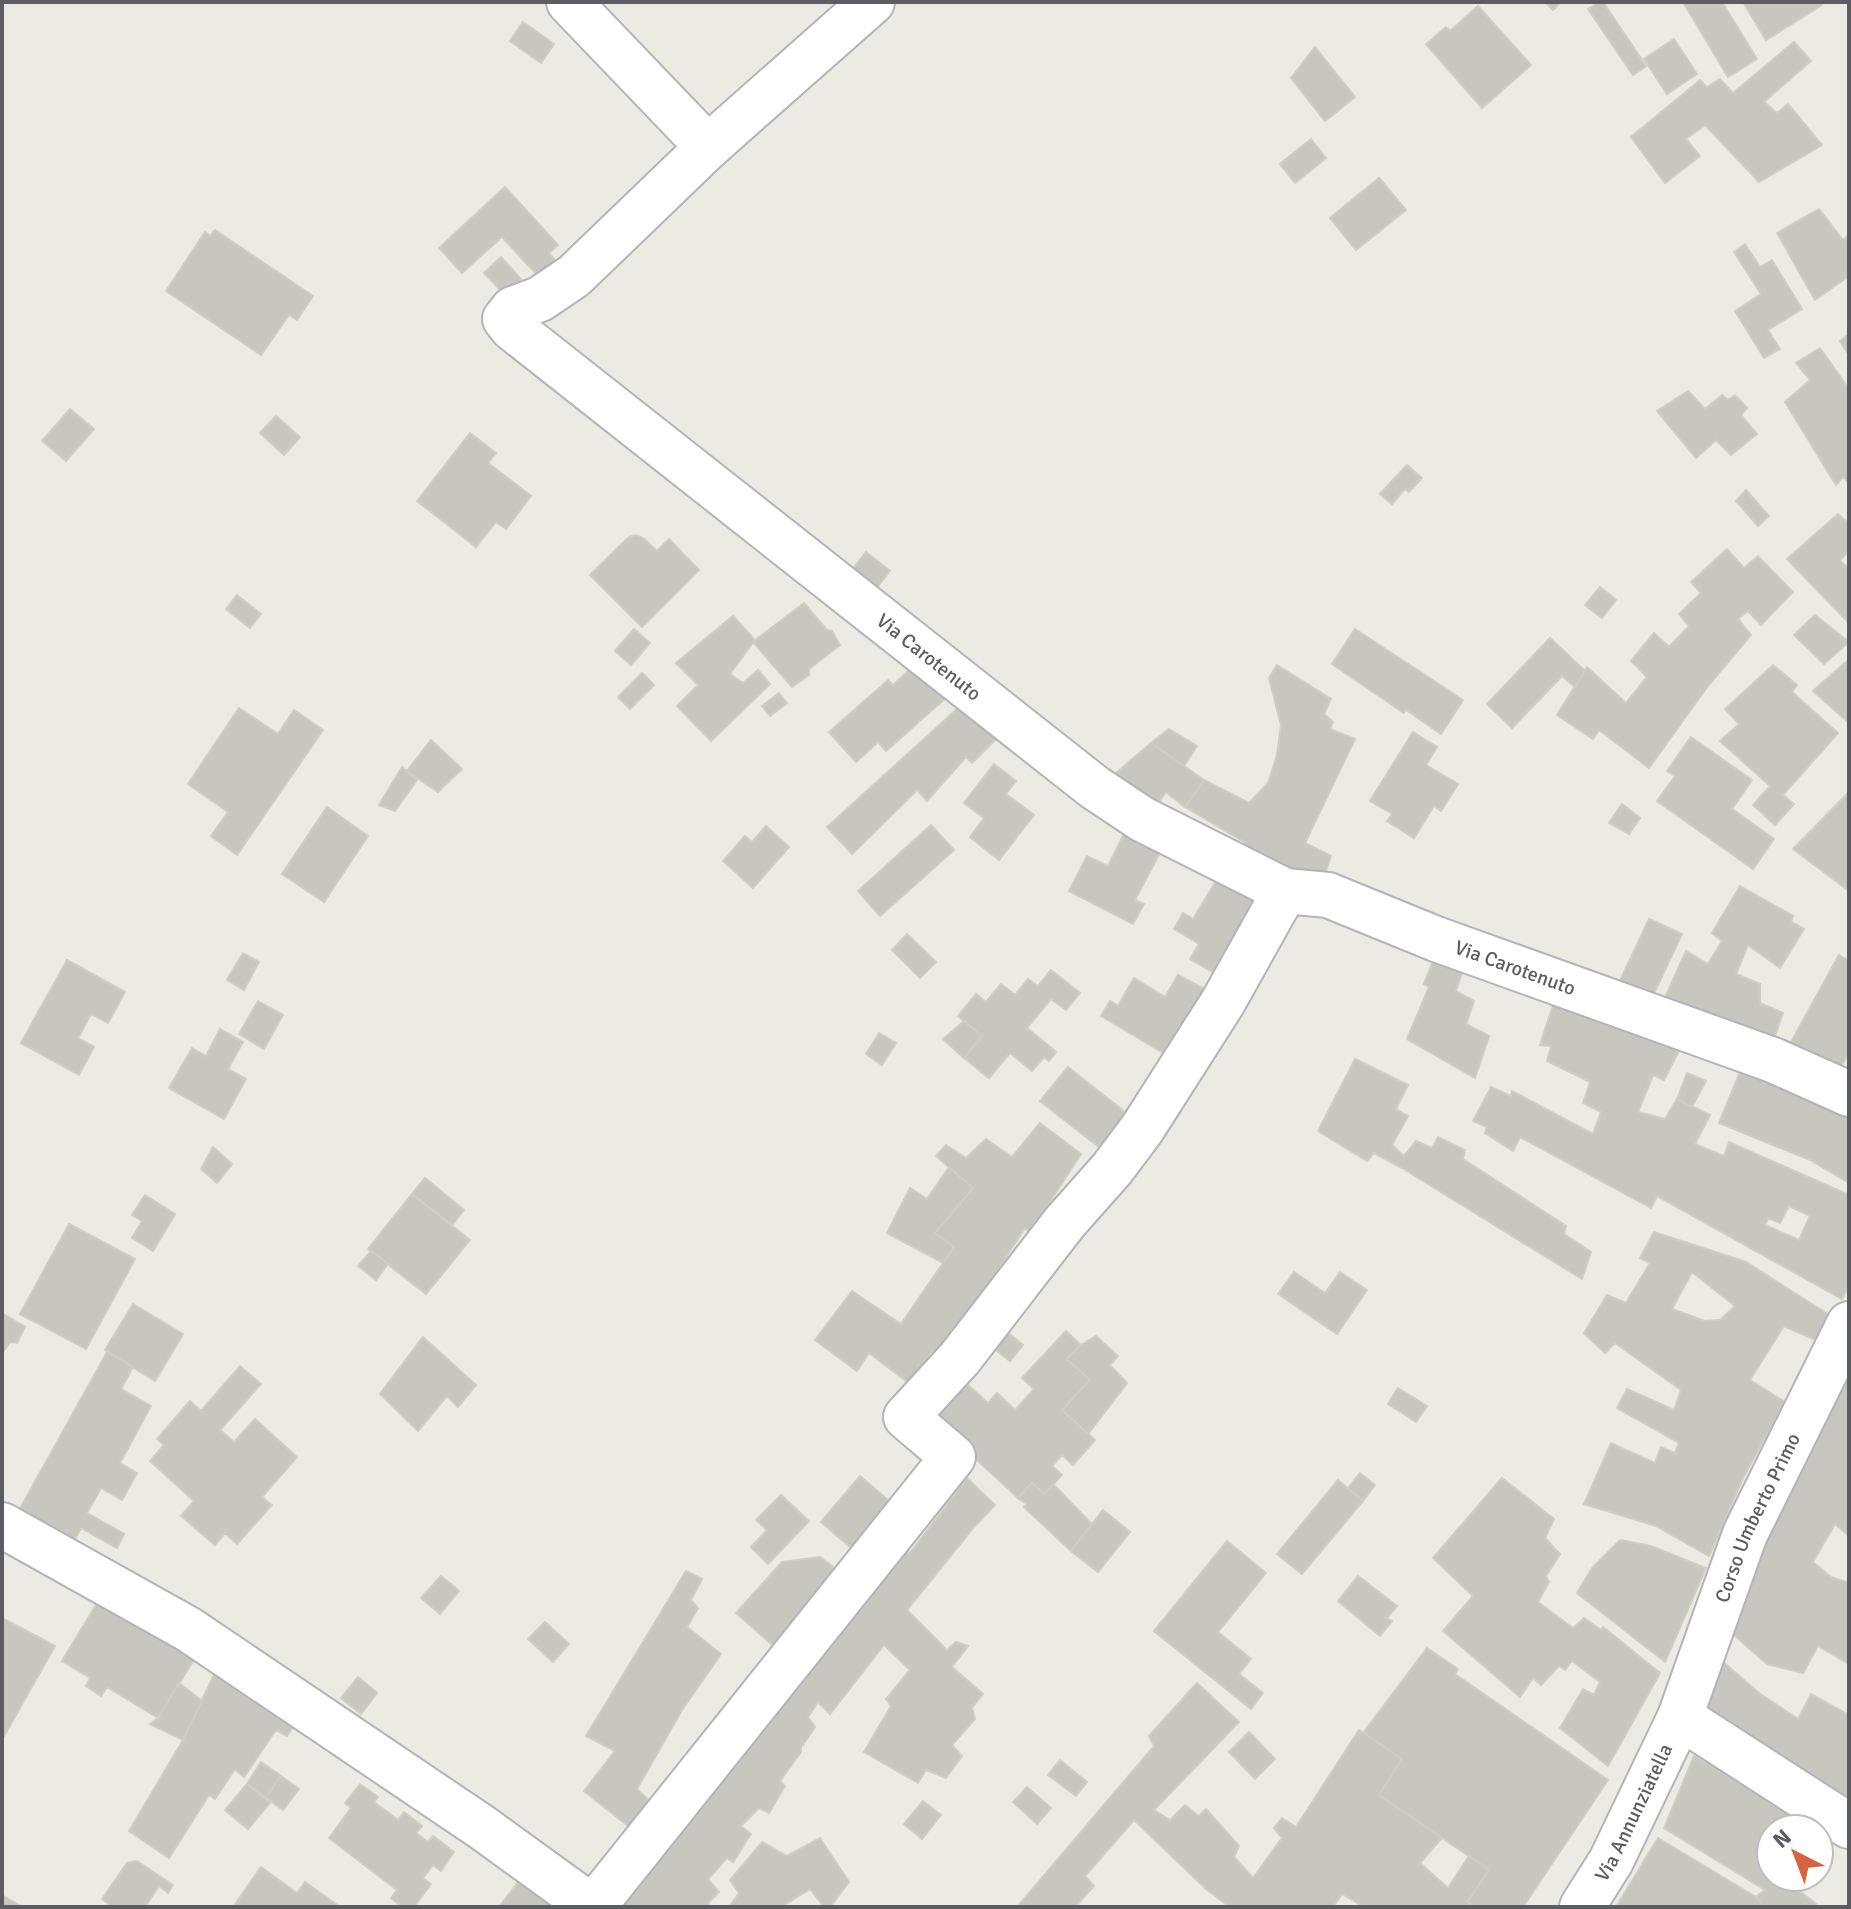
<svg xmlns="http://www.w3.org/2000/svg" width="1851" height="1909" font-family="Signika,sans-serif">
	<rect width="100%" height="100%" fill="#ecebe3"/>
	<g fill="#c7c6bf" stroke="#d0cec2" stroke-width="2" fill-rule="evenodd">
		<polygon points="1545,2 1561,2 1553,10"/>
		<polygon points="1599,2 1603,2 1646,66 1633,75 1588,9"/>
		<polygon points="1683,2 1722,2 1757,59 1728,77"/>
		<polygon points="1743,2 1820,2 1822,5 1766,40"/>
		<polygon points="1478,6 1531,65 1482,108 1426,44 1446,27 1450,31"/>
		<polygon points="523,22 554,44 541,63 510,41"/>
		<polygon points="1674,39 1697,74 1667,94 1644,59"/>
		<polygon points="1794,42 1811,61 1764,102 1777,113 1788,104 1822,145 1759,182 1705,125 1686,139 1700,156 1665,183 1631,137 1700,80 1707,87 1720,79 1733,93"/>
		<polygon points="1315,47 1355,97 1325,121 1291,78"/>
		<polygon points="1311,139 1326,158 1295,183 1280,164"/>
		<polygon points="1379,178 1406,210 1356,250 1330,218"/>
		<polygon points="505,187 558,245 549,253 567,274 550,289 502,237 462,273 439,248"/>
		<polygon points="1819,209 1843,240 1849,235 1849,276 1815,300 1777,233"/>
		<polygon points="215,230 313,296 297,320 289,315 261,355 166,291 205,232 210,236"/>
		<polygon points="1745,244 1760,267 1772,260 1802,309 1768,330 1780,349 1764,358 1735,311 1761,294 1734,252"/>
		<polygon points="501,257 527,286 511,301 484,273"/>
		<polygon points="1849,334 1849,355 1840,341"/>
		<polygon points="1820,348 1849,389 1849,483 1843,477 1836,485 1785,402 1810,380 1796,363"/>
		<polygon points="1688,391 1705,409 1722,395 1728,400 1735,395 1747,408 1741,415 1757,434 1731,455 1716,440 1696,458 1657,411"/>
		<polygon points="70,409 94,429 66,461 42,441"/>
		<polygon points="276,416 300,437 284,455 260,433"/>
		<polygon points="470,433 496,453 488,463 531,496 506,529 496,522 476,547 417,501"/>
		<polygon points="1407,465 1422,478 1409,492 1405,489 1392,504 1380,494"/>
		<polygon points="1746,490 1769,516 1758,526 1736,501"/>
		<polygon points="1838,514 1849,524 1849,550 1840,561 1849,569 1849,623 1787,559"/>
		<polygon points="636,535 643,538 657,551 669,539 699,570 642,627 590,575 629,537"/>
		<polygon points="1727,549 1744,568 1758,556 1793,592 1761,625 1748,611 1738,619 1751,635 1708,686 1649,768 1599,730 1593,739 1557,715 1587,667 1626,703 1647,677 1631,661 1654,633 1669,647 1689,626 1679,614 1701,593 1691,582"/>
		<polygon points="866,552 890,571 874,591 850,573"/>
		<polygon points="1600,587 1616,600 1602,618 1585,605"/>
		<polygon points="237,595 261,614 250,628 226,609"/>
		<polygon points="804,603 827,630 832,631 840,645 809,669 809,675 792,687 753,642"/>
		<polygon points="1815,615 1849,642 1824,664 1794,635"/>
		<polygon points="733,616 755,640 730,674 743,683 758,670 770,684 711,741 677,706 698,685 676,663"/>
		<polygon points="634,629 650,643 631,665 615,651"/>
		<polygon points="1355,629 1463,700 1441,734 1406,710 1404,713 1332,664"/>
		<polygon points="1550,638 1585,671 1575,687 1562,676 1512,728 1487,704"/>
		<polygon points="1848,660 1849,661 1849,723 1813,691"/>
		<polygon points="918,662 948,696 886,751 878,742 856,762 829,732 888,680 893,685"/>
		<polygon points="1277,665 1331,699 1324,714 1333,722 1330,729 1355,739 1305,843 1331,856 1321,885 1237,856 1244,842 1185,807 1204,780 1249,803 1268,783 1277,755 1281,725 1269,678"/>
		<polygon points="1773,665 1797,685 1792,692 1838,733 1783,795 1794,804 1775,825 1753,805 1770,786 1720,741 1739,724 1725,709"/>
		<polygon points="642,673 654,685 630,709 618,697"/>
		<polygon points="779,693 787,703 770,716 762,706"/>
		<polygon points="968,699 1007,728 972,763 966,757 927,801 917,790 852,854 827,827"/>
		<polygon points="239,708 278,734 294,710 323,730 237,855 211,836 228,812 188,784"/>
		<polygon points="1169,729 1197,746 1184,766 1151,743"/>
		<polygon points="1413,732 1437,747 1426,765 1458,784 1441,811 1434,806 1414,838 1387,821 1392,814 1370,801"/>
		<polygon points="1691,737 1752,780 1732,809 1774,839 1753,869 1657,801 1675,776 1667,771"/>
		<polygon points="431,740 462,769 438,792 407,771"/>
		<polygon points="1151,743 1204,780 1185,807 1166,792 1150,814 1108,780"/>
		<polygon points="994,764 1016,781 1006,794 1034,815 999,860 970,837 984,818 964,803"/>
		<polygon points="402,767 417,780 395,811 379,805"/>
		<polygon points="1849,792 1849,891 1793,849"/>
		<polygon points="1622,804 1640,818 1629,834 1609,823"/>
		<polygon points="327,807 368,836 324,902 282,874"/>
		<polygon points="931,825 954,850 880,916 858,891"/>
		<polygon points="766,826 789,847 753,888 723,861 745,836 752,842"/>
		<polygon points="1126,830 1162,849 1135,900 1144,904 1133,924 1069,891 1087,856 1108,866"/>
		<polygon points="1224,868 1276,899 1227,981 1190,959 1199,944 1174,929 1183,913 1193,919"/>
		<polygon points="1740,886 1793,916 1791,922 1804,929 1780,968 1748,945 1736,974 1760,984 1760,1003 1783,1013 1769,1053 1658,1013 1686,951 1708,964 1722,941 1712,933"/>
		<polygon points="1649,919 1682,934 1650,1002 1617,987"/>
		<polygon points="907,934 936,962 920,978 892,950"/>
		<polygon points="243,953 259,962 244,990 227,980"/>
		<polygon points="1436,953 1465,963 1456,991 1474,1001 1466,1024 1489,1036 1475,1078 1407,1039 1429,987 1424,984"/>
		<polygon points="1839,955 1849,961 1849,1053 1834,1078 1786,1051"/>
		<polygon points="67,960 125,992 108,1023 91,1014 78,1038 94,1047 79,1075 21,1043"/>
		<polygon points="1051,970 1080,993 1066,1010 1051,999 1027,1028 1056,1052 1049,1061 1044,1057 1032,1071 1010,1053 989,1078 964,1058 982,1036 958,1016 976,994 986,1002 1001,984 1015,995 1028,979 1038,986"/>
		<polygon points="1178,975 1218,996 1165,1054 1101,1016 1110,1001 1118,1006 1134,978 1165,997"/>
		<path d="M1557,993l126,50 -19,37 -11,-5 -15,37 27,7 12,-20 33,16 -15,29 29,12 5,-14 120,53v90l-7,14 -185,-103 -6,12 -131,-71 -7,14 -28,-18 2,-6 -14,-6 18,-34 20,9 1,-5 81,43 8,-22 -18,-9 7,-21 -43,-21 4,-15 -11,-1zM1789,1206l21,10 -11,24 -34,-15 3,-7 12,5z"/>
		<polygon points="258,1001 283,1015 264,1049 239,1034"/>
		<polygon points="964,1021 982,1036 964,1058 943,1039"/>
		<polygon points="220,1029 243,1042 228,1069 246,1079 224,1119 169,1088 192,1048 206,1056"/>
		<polygon points="879,1033 896,1043 882,1065 866,1054"/>
		<polygon points="1355,1059 1408,1085 1396,1109 1408,1116 1392,1145 1404,1156 1416,1141 1432,1148 1438,1137 1465,1150 1463,1159 1566,1226 1564,1234 1591,1252 1582,1279 1402,1168 1374,1153 1367,1161 1318,1131"/>
		<polygon points="1744,1062 1849,1104 1849,1183 1810,1160 1719,1123"/>
		<polygon points="1068,1067 1140,1124 1113,1158 1040,1101"/>
		<polygon points="1687,1073 1706,1081 1692,1107 1677,1099"/>
		<polygon points="1040,1123 1081,1154 1044,1211 1055,1221 1042,1242 1025,1228 960,1328 950,1363 932,1351 910,1384 869,1353 857,1371 815,1340 852,1291 901,1324 954,1247 935,1233 973,1188 936,1156 946,1145 966,1158 986,1139 1012,1157"/>
		<polygon points="213,1147 232,1164 217,1183 201,1169"/>
		<polygon points="949,1167 973,1188 935,1233 954,1247 943,1263 887,1233 910,1188 927,1199"/>
		<polygon points="425,1178 464,1210 452,1225 412,1194"/>
		<polygon points="412,1194 470,1240 426,1294 368,1249"/>
		<polygon points="145,1195 175,1214 153,1251 132,1238 142,1221 132,1215"/>
		<polygon points="69,1224 135,1259 86,1349 20,1314"/>
		<path d="M1654,1232l92,30 88,56 -16,23 -34,-15 -34,54 35,22 -41,74 -35,80 -53,-30 -72,-22 27,-61 44,20 6,-16 14,6 4,-10 -62,-35 10,-19 47,21 7,-20 -66,-47 -10,10 -21,-20 23,-38 19,8 24,-40 -10,-5zM1692,1272l43,34 -15,14 -15,1 -33,-12z"/>
		<polygon points="371,1251 388,1264 376,1280 358,1266"/>
		<polygon points="1294,1272 1325,1293 1340,1272 1367,1290 1337,1334 1278,1294"/>
		<polygon points="133,1304 183,1334 155,1381 105,1350"/>
		<polygon points="2,1313 25,1327 17,1343 10,1342 2,1354"/>
		<polygon points="1001,1327 1023,1345 1010,1361 988,1344"/>
		<polygon points="1066,1331 1081,1345 1067,1359 1090,1380 1062,1410 1095,1440 1073,1465 1062,1455 1052,1466 1062,1475 1044,1494 1032,1483 1018,1498 924,1411 957,1375 988,1403 997,1393 1015,1410 1034,1389 1022,1378"/>
		<polygon points="1096,1336 1118,1356 1110,1365 1127,1383 1088,1434 1062,1410 1090,1380 1067,1359 1081,1345"/>
		<polygon points="423,1337 476,1385 458,1407 447,1396 418,1431 380,1394"/>
		<polygon points="107,1352 133,1367 121,1389 151,1406 120,1463 137,1473 122,1500 101,1488 87,1513 124,1534 117,1548 81,1528 73,1543 18,1512"/>
		<polygon points="1849,1363 1849,1536 1835,1524 1813,1562 1831,1577 1849,1583 1849,1664 1818,1646 1803,1673 1767,1664 1727,1629 1739,1595"/>
		<polygon points="240,1366 261,1384 220,1430 234,1442 255,1419 297,1457 262,1497 272,1505 237,1544 225,1533 215,1545 181,1516 194,1501 150,1461 164,1445 157,1439 190,1401 201,1411"/>
		<polygon points="1398,1388 1427,1406 1416,1422 1388,1404"/>
		<polygon points="1360,1473 1375,1485 1363,1501 1348,1488"/>
		<polygon points="860,1476 895,1506 856,1552 821,1522"/>
		<polygon points="967,1478 995,1505 973,1528 907,1610 947,1650 956,1642 968,1646 952,1667 983,1694 972,1708 975,1719 952,1745 962,1756 946,1778 926,1770 918,1783 864,1752 891,1706 886,1699 910,1670 884,1645 830,1714 818,1702 808,1717 815,1727 801,1748 801,1752 780,1781 785,1786 769,1813 759,1808 741,1826 751,1834 733,1862 727,1858 708,1879 719,1892 708,1903 710,1907 614,1907 901,1545 910,1553"/>
		<polygon points="1502,1478 1554,1519 1545,1538 1560,1554 1546,1576 1549,1582 1538,1602 1573,1628 1584,1618 1601,1630 1603,1627 1660,1673 1608,1766 1560,1728 1583,1689 1594,1695 1600,1682 1572,1661 1565,1670 1559,1666 1541,1685 1533,1678 1520,1697 1443,1631 1473,1596 1433,1558"/>
		<polygon points="1338,1480 1363,1501 1302,1574 1277,1554"/>
		<polygon points="1032,1483 1044,1494 1053,1484 1092,1524 1071,1551 1024,1507 1027,1504 1018,1498"/>
		<polygon points="781,1495 809,1521 768,1564 751,1547 767,1530 756,1520"/>
		<polygon points="1103,1510 1130,1532 1098,1572 1071,1551"/>
		<polygon points="1620,1540 1651,1546 1706,1568 1665,1662 1577,1593 1592,1568"/>
		<polygon points="1227,1541 1266,1573 1218,1632 1251,1659 1239,1674 1263,1693 1251,1709 1154,1631"/>
		<polygon points="820,1557 847,1578 785,1656 736,1613 782,1562"/>
		<polygon points="686,1571 702,1579 691,1600 698,1608 687,1627 721,1654 682,1710 637,1789 661,1812 641,1836 584,1791 615,1751 586,1736"/>
		<polygon points="441,1576 459,1591 440,1614 421,1598"/>
		<polygon points="1358,1576 1397,1606 1387,1618 1392,1621 1380,1636 1338,1601"/>
		<polygon points="105,1590 201,1648 158,1718 107,1687 101,1696 86,1686 90,1678 62,1661"/>
		<polygon points="2,1618 55,1646 3,1738 2,1738"/>
		<polygon points="545,1622 569,1644 553,1662 528,1639"/>
		<polygon points="1427,1648 1458,1669 1455,1674 1608,1780 1523,1907 1475,1907 1467,1902 1489,1870 1379,1795 1402,1759 1363,1733"/>
		<polygon points="221,1660 301,1715 287,1736 276,1730 244,1777 235,1769 215,1799 209,1795 169,1858 129,1831 183,1740"/>
		<polygon points="1722,1661 1759,1693 1798,1719 1811,1694 1849,1715 1849,1810 1701,1713"/>
		<polygon points="358,1677 377,1693 361,1714 341,1698"/>
		<polygon points="179,1683 202,1701 183,1740 150,1724 158,1718"/>
		<polygon points="1197,1683 1239,1722 1154,1810 1170,1820 1185,1805 1199,1816 1206,1809 1239,1846 1234,1857 1253,1878 1282,1838 1274,1828 1282,1818 1296,1827 1359,1730 1402,1759 1379,1795 1442,1838 1420,1863 1448,1888 1469,1856 1489,1870 1467,1902 1475,1907 1364,1907 1342,1894 1333,1907 1230,1907 1206,1889 1134,1820 1085,1876 1094,1886 1075,1907 1017,1907 1154,1746 1149,1736"/>
		<polygon points="1249,1732 1275,1759 1255,1779 1229,1752"/>
		<polygon points="1694,1756 1804,1820 1801,1829 1771,1829 1771,1839 1764,1853 1771,1857 1771,1877 1799,1877 1792,1885 1816,1904 1814,1907 1765,1907 1756,1897 1765,1890 1664,1828"/>
		<polygon points="1060,1760 1087,1782 1076,1796 1048,1775"/>
		<polygon points="261,1762 281,1776 266,1797 247,1784"/>
		<polygon points="281,1776 299,1789 283,1810 266,1797"/>
		<polygon points="247,1784 270,1803 248,1829 225,1810"/>
		<polygon points="360,1784 378,1797 374,1802 398,1820 404,1812 422,1826 416,1833 428,1842 433,1836 454,1852 441,1871 433,1865 423,1878 431,1884 414,1907 402,1907 391,1898 397,1890 329,1838 351,1808 345,1803"/>
		<polygon points="1027,1787 1051,1808 1037,1824 1013,1802"/>
		<polygon points="923,1801 941,1815 922,1839 904,1824"/>
		<polygon points="820,1838 849,1882 830,1907 824,1907 810,1889 781,1907 729,1907 739,1893 730,1880 762,1842 787,1856"/>
		<polygon points="1658,1838 1756,1897 1765,1907 1616,1907"/>
		<polygon points="137,1861 173,1885 168,1893 159,1886 145,1907 107,1907 109,1904 102,1899 127,1863"/>
		<polygon points="261,1867 297,1893 305,1882 340,1907 239,1907 235,1904"/>
		<polygon points="526,1872 578,1907 499,1907"/>
		<polygon points="2,1895 22,1907 2,1907"/>
	</g>
	<g fill="none" stroke-linecap="round" stroke-linejoin="round">
		<defs>
			<g id="minor">
				<polyline points="569,2 708,147"/>
				<path id="s1" d="M872,2l-164,145 -134,129 -34,23 -27,10 -8,10 7,9 582,459 48,32 143,72 43,4 108,44 337,121 76,34"/>
				<polyline points="2,1525 188,1629 483,1828 592,1907"/>
				<polyline points="1680,1717 1849,1826"/>
				<polyline points="593,1907 953,1457 906,1417 960,1358 1065,1222 1112,1169 1142,1129 1223,1002 1285,891"/>
				<path id="s2" d="M1582,1907l29,-46 69,-144 65,-183 104,-210"/>
			</g>
		</defs>
		<use href="#minor" stroke="#b3b4b9" stroke-width="48"/>
		<use href="#minor" stroke="#fff" stroke-width="44"/>
	</g>
	<g text-anchor="middle" dominant-baseline="central" stroke-width="6" stroke-linejoin="round" paint-order="stroke">
		<g font-size="20" fill="#5b5d62" stroke="#fff">
			<text stroke="none"><textPath href="#s1" startOffset="1030">Via Carotenuto</textPath></text>
			<text stroke="none"><textPath href="#s1" startOffset="1702">Via Carotenuto</textPath></text>
			<text stroke="none"><textPath href="#s2" startOffset="428">Corso Umberto Primo</textPath></text>
			<text stroke="none"><textPath href="#s2" startOffset="108">Via Annunziatella</textPath></text>
		</g>
	</g>
	<rect width="1851" height="1909" fill="none" stroke="#5b5d62" stroke-width="8"/>
	<g transform="translate(1795 1853) rotate(318)"><circle r="38" fill="#ffffff" stroke="#bdbec0" stroke-width="2"/>
	<path d="M0-6L14 30L0 20L-14 30Z" fill="#d56440"/>
	<text y="-12" font-size="22" font-weight="bold" text-anchor="middle" fill="#5b5d62">N</text>
	</g>
</svg>
